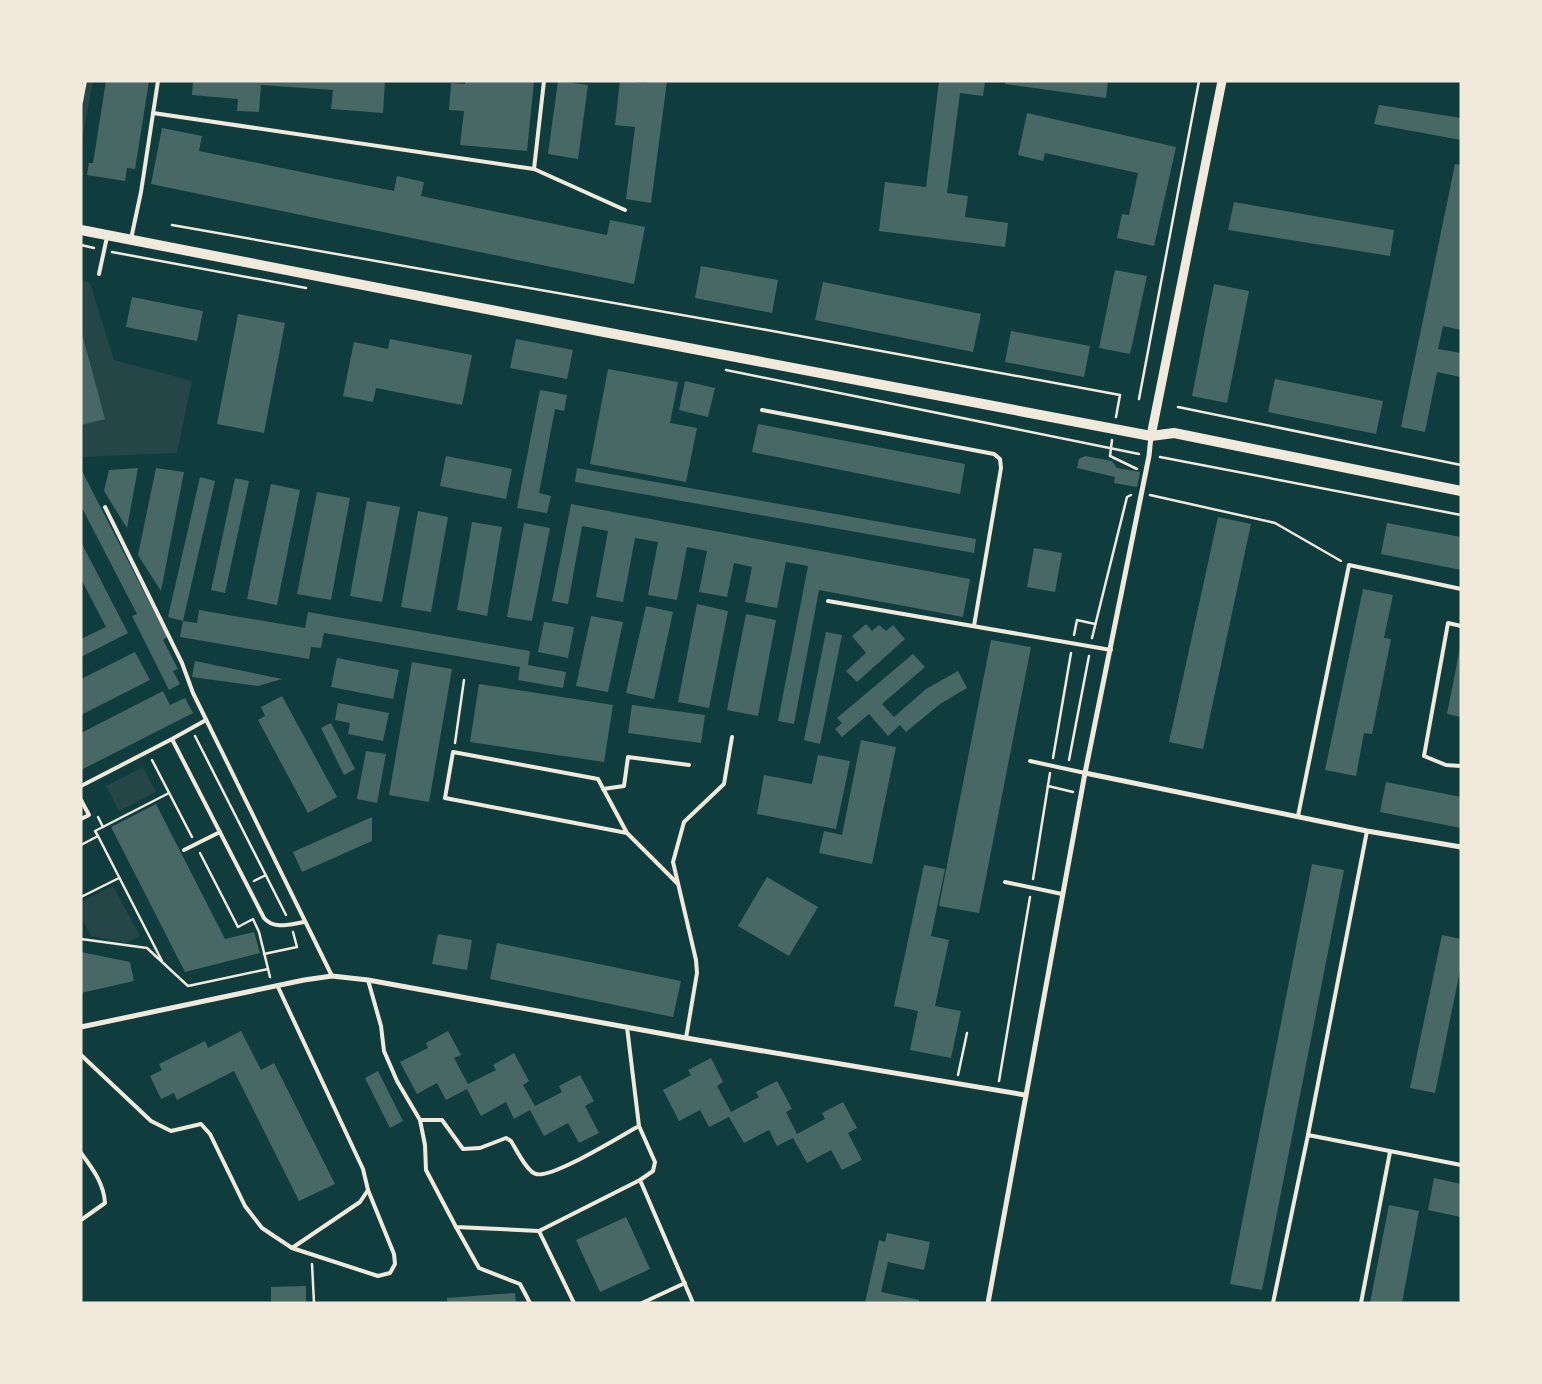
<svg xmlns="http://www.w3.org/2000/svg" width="1542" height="1384" font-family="'Golos Text',sans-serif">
	<rect width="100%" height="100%" fill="#0f3d3e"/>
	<g fill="#244646">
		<polygon points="81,81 93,81 81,146"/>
		<polygon points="81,280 90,283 114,360 192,381 177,453 81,457"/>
		<polygon points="143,767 156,792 119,811 106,786"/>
		<polygon points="113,886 140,936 127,943 91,936 81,917 81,902"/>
	</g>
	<g fill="#486865">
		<polygon points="106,81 149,81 135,169 127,168 125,181 87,175 89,163 93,163"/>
		<polygon points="193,81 385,81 383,113 331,109 333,90 261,85 259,112 237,111 238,99 192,95"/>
		<polygon points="465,81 534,81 527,151 460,145 464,111 449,110 451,83 465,84"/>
		<polygon points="558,81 588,85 578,159 548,154"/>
		<polygon points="620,81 647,83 647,81 667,81 651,203 626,199 635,127 615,125"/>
		<polygon points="939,81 985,81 983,96 960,93 947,193 968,196 965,217 1008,223 1005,247 879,231 885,182 926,187"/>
		<polygon points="1006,81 1108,81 1106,98 1005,84"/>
		<polygon points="1379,105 1461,118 1461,140 1374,124"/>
		<polygon points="1027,113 1176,147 1154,246 1117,238 1122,214 1129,215 1138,173 1045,153 1043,161 1018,155"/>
		<polygon points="162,128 202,136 199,151 394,191 397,176 424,182 421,196 607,235 610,220 645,227 634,284 151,184"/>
		<polygon points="1455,164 1461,165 1461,330 1443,326 1438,349 1461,353 1461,377 1437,372 1425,432 1401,427"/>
		<polygon points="1234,202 1394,230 1390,256 1228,230"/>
		<polygon points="701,266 778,280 772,313 695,298"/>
		<polygon points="1115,270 1147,276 1130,354 1099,348"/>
		<polygon points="823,282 981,314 973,352 815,320"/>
		<polygon points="1214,284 1249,291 1227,403 1192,396"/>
		<polygon points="132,297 203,311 197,341 126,327"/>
		<polygon points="238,314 285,323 264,433 217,424"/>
		<polygon points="81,330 105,419 81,425"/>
		<polygon points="1011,331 1090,346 1084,377 1005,362"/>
		<polygon points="390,339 472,355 462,405 376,388 373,402 343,396 354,342 388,349"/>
		<polygon points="516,339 573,350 567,379 510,368"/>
		<polygon points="608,369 678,382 670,423 697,428 686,482 590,464"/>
		<polygon points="1275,379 1383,401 1376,434 1268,412"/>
		<polygon points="685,381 715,388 708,417 679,410"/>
		<polygon points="540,390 567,395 564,411 555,409 539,493 551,496 547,513 517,508"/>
		<polygon points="758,424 965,464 960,494 752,452"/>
		<polygon points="446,456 512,469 506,499 440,486"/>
		<polygon points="1085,456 1112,461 1117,468 1140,472 1137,487 1114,483 1115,477 1077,468 1079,459"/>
		<polygon points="138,468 127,528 104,491 109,470"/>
		<polygon points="156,468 184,472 161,591 138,555"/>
		<polygon points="577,468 976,539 974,553 575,482"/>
		<polygon points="81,469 167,637 163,640 178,669 173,671 180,684 169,690 132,616 137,614 81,506"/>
		<polygon points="200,477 215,481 183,621 197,623 199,610 305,628 308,612 530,651 528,665 566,672 563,688 518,680 520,667 324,633 321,648 311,647 309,659 180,637 183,621 168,617"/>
		<polygon points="235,478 249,481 225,593 211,590"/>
		<polygon points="271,484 300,490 277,605 247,599"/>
		<polygon points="317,492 350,498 331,600 297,594"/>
		<polygon points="367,501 400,507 382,602 350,596"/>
		<polygon points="571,504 970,579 963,617 819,590 794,724 778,721 808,566 786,562 777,608 745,602 752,567 734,563 727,597 699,592 707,551 687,547 677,600 648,595 658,542 635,538 623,602 596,597 608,531 582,526 568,604 552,601"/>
		<polygon points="418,511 448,517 431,612 401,607"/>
		<polygon points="1218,517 1251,524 1203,749 1169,742"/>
		<polygon points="472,522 502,527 487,616 457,610"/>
		<polygon points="524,523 550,528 532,621 507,617"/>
		<polygon points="1387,523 1461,537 1461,570 1381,554"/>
		<polygon points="81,542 128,633 81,657 81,639 106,627 81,579"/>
		<polygon points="1034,548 1062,553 1055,592 1027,587"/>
		<polygon points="1363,589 1393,595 1384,638 1391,639 1372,734 1364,733 1356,776 1325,770"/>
		<polygon points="697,604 728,611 709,708 678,702"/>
		<polygon points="646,606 673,612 654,699 626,693"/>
		<polygon points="746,614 776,620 758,716 727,710"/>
		<polygon points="591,616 623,622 608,692 576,686"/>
		<polygon points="544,622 574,627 568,658 538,652"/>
		<polygon points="866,624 872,631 879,625 886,631 893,625 905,639 857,682 846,671 866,653 852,636"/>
		<polygon points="826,632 842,635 820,744 804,740"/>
		<polygon points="991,640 1031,647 979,913 939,906"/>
		<polygon points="1460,648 1461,648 1461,717 1447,714"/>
		<polygon points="135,652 150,680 81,715 81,679"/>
		<polygon points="913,654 925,667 882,704 894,717 926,689 958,671 967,688 940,704 906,732 900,725 888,736 869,714 842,737 835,729 842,723 837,718"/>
		<polygon points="337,658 399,670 393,699 331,687"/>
		<polygon points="195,661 282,679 258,686 192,677"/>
		<polygon points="412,662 452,669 429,802 389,795"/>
		<polygon points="479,684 613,705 604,762 470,742"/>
		<polygon points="163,691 170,705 185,698 193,713 81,770 81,733"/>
		<polygon points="282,696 337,797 308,813 258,720 265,716 261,707"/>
		<polygon points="338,703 389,713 383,741 348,734 350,723 335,720"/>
		<polygon points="632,705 705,715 701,743 628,733"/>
		<polygon points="331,723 355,769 344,775 321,728"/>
		<polygon points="861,740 896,747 872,864 819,853 824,831 842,835"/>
		<polygon points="366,751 386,754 377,803 357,799"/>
		<polygon points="818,755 850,761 836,829 757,814 764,775 812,784"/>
		<polygon points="1386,782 1461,797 1461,828 1380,812"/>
		<polygon points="156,804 225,939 254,932 260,953 185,972 111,827"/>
		<polygon points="372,817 372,841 302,872 293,852"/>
		<polygon points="1312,864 1344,870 1262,1290 1230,1284"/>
		<polygon points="924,865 945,869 931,936 949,940 935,1006 961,1011 951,1058 910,1050 918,1011 894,1006"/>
		<polygon points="767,877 818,907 789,956 738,926"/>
		<polygon points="438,934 472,940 467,970 432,964"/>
		<polygon points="1442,935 1461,939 1461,966 1435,1093 1410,1088"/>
		<polygon points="497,943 681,981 673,1017 490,979"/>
		<polygon points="81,952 130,962 134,981 81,993"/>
		<polygon points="241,1031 261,1070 274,1063 335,1184 299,1201 234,1071 177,1100 174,1093 161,1099 150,1076 162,1070 159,1064 205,1041 208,1048"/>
		<polygon points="448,1031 461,1055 454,1058 468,1084 496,1070 493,1065 514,1053 529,1081 523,1085 535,1106 562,1092 559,1086 580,1075 594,1101 585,1106 599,1133 579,1143 568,1123 544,1136 530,1110 514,1119 506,1102 481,1116 467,1089 446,1100 437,1083 417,1094 400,1062 428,1048 426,1043"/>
		<polygon points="711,1058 723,1082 717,1086 731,1112 759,1097 756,1092 777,1081 792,1109 786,1112 797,1134 825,1119 822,1113 843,1102 857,1128 848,1133 862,1160 842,1170 831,1150 807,1163 793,1138 777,1146 769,1130 744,1143 729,1117 709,1127 700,1110 679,1121 663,1090 691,1075 688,1070"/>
		<polygon points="378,1071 403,1121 390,1128 365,1078"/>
		<polygon points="1434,1178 1461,1184 1461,1217 1428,1210"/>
		<polygon points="1389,1205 1419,1211 1402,1303 1370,1303"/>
		<polygon points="626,1217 650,1269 600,1292 576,1240"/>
		<polygon points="887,1233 930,1242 924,1270 888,1262 881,1292 919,1300 919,1303 865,1303 879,1240 885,1242"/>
		<polygon points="306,1286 306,1303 271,1303 271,1287"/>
		<polygon points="515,1293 516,1303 447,1303 447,1298"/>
	</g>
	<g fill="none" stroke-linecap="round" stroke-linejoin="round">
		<g stroke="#f1e9da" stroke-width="2.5">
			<polyline points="172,225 767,330 1120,395 1116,417"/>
			<polyline points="81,245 94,248"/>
			<polyline points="112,252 306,288"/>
			<polyline points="726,370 1139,454"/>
			<polyline points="1139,399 1199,81"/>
			<polyline points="1178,407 1461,465"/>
			<polyline points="1112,440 1110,456 1137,469"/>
			<polyline points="1160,457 1461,515"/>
			<polyline points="1150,495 1275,523 1341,561"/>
			<polyline points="1074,635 1077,620 1095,624"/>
			<polyline points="1092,638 1127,497 1131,495"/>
			<polyline points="195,736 286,915"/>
			<polyline points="455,743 464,680"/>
			<polyline points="1053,758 1071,653"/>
			<polyline points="152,760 192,837"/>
			<polyline points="1069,760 1089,656"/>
			<polyline points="1048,786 1073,792"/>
			<polyline points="98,817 103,827"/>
			<polyline points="98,836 95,831 169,793"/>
			<polyline points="81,845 98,836 162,961"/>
			<polyline points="200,853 238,927 253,919 259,932 270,977"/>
			<polyline points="1033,879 1050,773"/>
			<polyline points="254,881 266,875"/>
			<polyline points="81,897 119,878"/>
			<polyline points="81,939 147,948 188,986 268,969"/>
			<polyline points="264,954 297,947 293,932"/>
			<polyline points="958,1075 967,1033"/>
			<polyline points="999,1081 1030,897"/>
			<polyline points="312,1264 314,1303"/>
		</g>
		<g stroke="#f1e9da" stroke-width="4">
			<polyline points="81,102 85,81"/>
			<polyline points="153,113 534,169 625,210"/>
			<polyline points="534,169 544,81"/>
			<polyline points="131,239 141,192 158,81"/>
			<polyline points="99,274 107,237"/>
			<polyline points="762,410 994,454 1000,459 1001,468 974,626"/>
			<polyline points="105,507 182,663 193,693 332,976"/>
			<polyline points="828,601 1111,650"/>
			<polyline points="1461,626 1448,623 1424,756 1446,765 1461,766"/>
			<polyline points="172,739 206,720"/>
			<polyline points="1030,761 1085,773"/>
			<path d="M81,786l91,-47 92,179c10,12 27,6 40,4"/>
			<polyline points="603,789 624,786 628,757 689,765"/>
			<polyline points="81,800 89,815 81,819"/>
			<polyline points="1298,816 1349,565 1461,589"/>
			<polyline points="627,833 598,779 453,752 445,798 627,833 678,884"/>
			<polyline points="184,850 220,832"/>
			<polyline points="1005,882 1062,894"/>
			<path d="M368,980l13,46 3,25 13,30 23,39h22l21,29 17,-1 26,-10 5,3c5,8 16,31 25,33 16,5 86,-39 103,-48l16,36 -2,9 -13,9 53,123"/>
			<polyline points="627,1027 639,1126"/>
			<polyline points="686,1038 697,973 696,960 673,862 684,822 724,784 732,737"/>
			<polyline points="81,1055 151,1121 171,1131 201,1124 210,1134 245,1206 262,1228 292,1248 360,1202 368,1190 363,1169 278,987"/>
			<polyline points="420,1120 425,1145 426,1170 456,1227 539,1231 574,1303"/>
			<polyline points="1308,1135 1461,1165"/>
			<path d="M81,1153c12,16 23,31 24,50l-24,17"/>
			<polyline points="456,1227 479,1268 520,1284 530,1303"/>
			<polyline points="539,1231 640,1180"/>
			<polyline points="292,1248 378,1276 390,1273 395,1264 394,1254 368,1190"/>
			<polyline points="642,1303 685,1283"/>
			<polyline points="1273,1303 1308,1135 1367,831"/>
			<polyline points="1361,1303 1390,1152"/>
		</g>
		<g stroke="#f1e9da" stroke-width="5">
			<polyline points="1085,773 1367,831 1461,847"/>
			<polyline points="81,1027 304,980 332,976 368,980 686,1038 1025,1095"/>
			<polyline points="988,1303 1085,773 1149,456 1151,436"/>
		</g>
		<polyline stroke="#f1e9da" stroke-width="9" points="1151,436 1222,81"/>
		<polyline stroke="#f1e9da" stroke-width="10" points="81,230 599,331 1151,436 1174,433 1461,491"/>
	</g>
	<rect width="1542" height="1384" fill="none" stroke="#f1e9da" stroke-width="165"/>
</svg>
